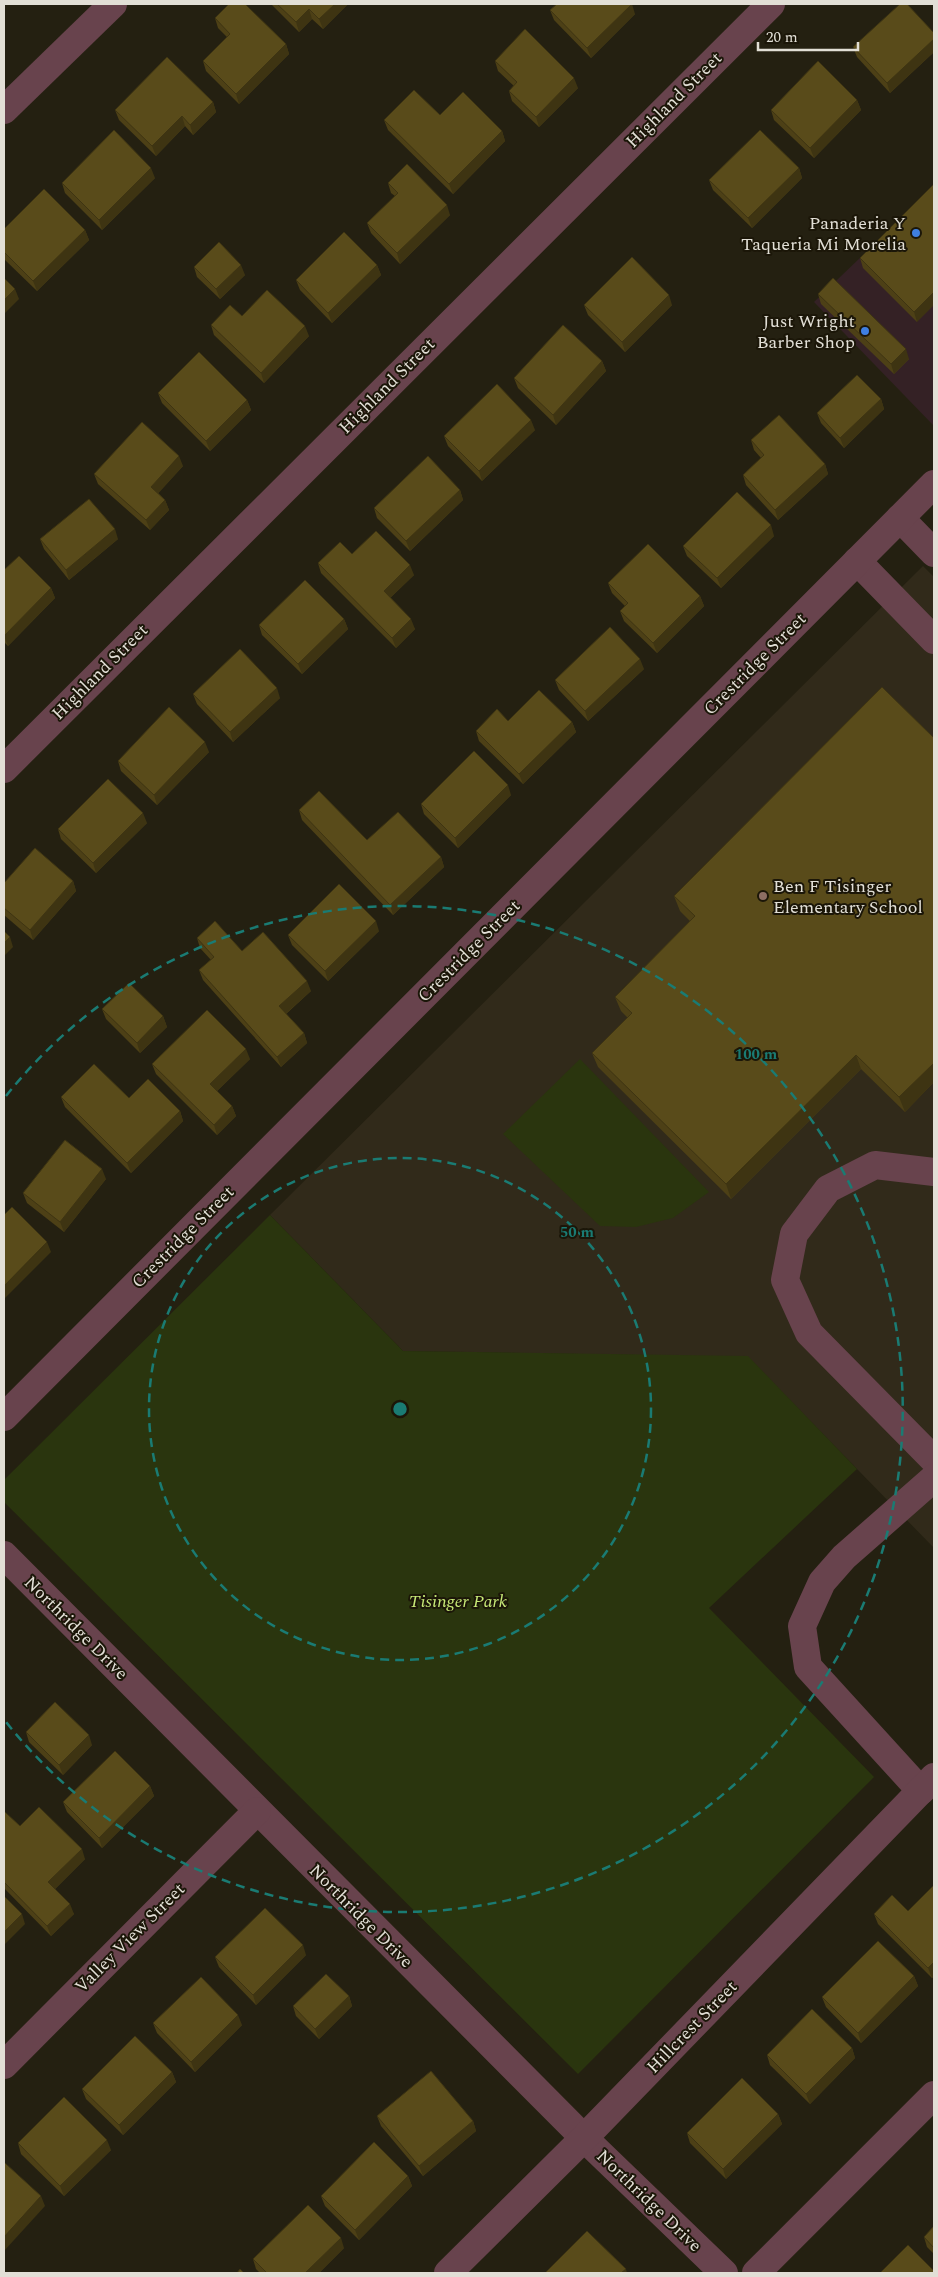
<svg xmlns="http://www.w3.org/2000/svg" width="938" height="2277" font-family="Spectral,serif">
	<rect width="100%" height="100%" fill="#242011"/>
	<polygon fill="#342125" points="934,187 934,426 814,302"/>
	<polygon fill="#312a1a" points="923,566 934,577 934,1548 748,1357 403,1351 270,1215"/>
	<g fill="#2a350e">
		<polygon points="580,1059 709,1192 673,1218 636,1227 600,1226 503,1134"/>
		<polygon points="270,1215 403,1351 748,1356 857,1469 709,1608 874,1777 578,2074 4,1502 4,1480"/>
	</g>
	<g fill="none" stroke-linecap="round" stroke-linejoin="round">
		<g stroke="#68434d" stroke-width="28">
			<polyline points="4,110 113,4"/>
			<polyline points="900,518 934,553"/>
			<polyline points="857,561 934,640"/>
			<polyline points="4,769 771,4"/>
			<polyline points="934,1172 875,1165 828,1189 794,1234 785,1280 809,1333 934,1460"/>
			<polyline points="4,1417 934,484"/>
			<polyline points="4,1555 584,2138 724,2273"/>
			<polyline points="921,1791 808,1667 802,1626 822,1582 844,1557 934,1478"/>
			<polyline points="4,2065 257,1811"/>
			<polyline points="448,2273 584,2138 934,1777"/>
			<polyline points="756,2273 934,2095"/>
		</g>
	</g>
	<g fill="#4d4016">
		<polygon points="271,4 348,4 323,29 312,19 299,32"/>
		<polygon points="550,10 635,14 591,58 554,20"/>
		<polygon points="215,18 286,44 289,54 239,104 206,71 203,61 227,37 218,28"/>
		<polygon points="934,33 934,52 890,93 857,57 853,47"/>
		<polygon points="495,61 578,88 539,127 512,101 509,91 514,86 498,71"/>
		<polygon points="857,100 861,110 814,158 774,120 771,110"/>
		<polygon points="213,102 216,112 193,135 185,126 156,156 119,120 115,110"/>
		<polygon points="440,115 502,131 505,141 453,194 388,130 384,120"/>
		<polygon points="799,168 802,178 752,228 713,190 709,180"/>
		<polygon points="155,178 102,230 65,193 62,183"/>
		<polygon points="388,183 450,215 400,264 371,233 367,223 395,196 391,193"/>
		<polygon points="934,184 917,322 863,268 860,258"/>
		<polygon points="4,229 85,230 89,240 37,291 4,259"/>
		<polygon points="377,265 381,275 332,323 300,290 296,280"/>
		<polygon points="194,267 245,275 220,299 197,277"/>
		<polygon points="818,294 909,359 894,374 821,304"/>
		<polygon points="584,305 672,305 625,352 588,315"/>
		<polygon points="211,325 309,336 264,383 214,335"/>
		<polygon points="602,361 606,371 556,425 518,388 514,378"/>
		<polygon points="158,393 247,400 251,410 210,451 162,403"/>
		<polygon points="881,399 884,409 844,448 821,423 817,413"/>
		<polygon points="535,430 482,481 448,446 444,436"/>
		<polygon points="751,440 825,464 828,474 778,520 746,485 743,475 761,458 754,450"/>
		<polygon points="183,466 158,493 165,500 169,510 150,530 98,484 94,474"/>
		<polygon points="460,490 463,500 410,551 377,518 374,508"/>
		<polygon points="774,536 721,588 687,556 683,546"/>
		<polygon points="40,539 118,539 69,580 44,549"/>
		<polygon points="352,554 414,575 390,598 415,629 396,648 321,573 318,563"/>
		<polygon points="4,570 51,588 55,598 8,646 4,642"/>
		<polygon points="608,583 700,596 704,606 657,653 624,621 620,611 625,606 612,593"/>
		<polygon points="344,619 348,629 302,674 262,635 259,625"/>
		<polygon points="644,669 588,721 559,690 555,680"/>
		<polygon points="193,694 280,698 233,742 197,704"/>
		<polygon points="508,721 572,722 576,732 523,784 479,741 476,731"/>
		<polygon points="934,738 934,1082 905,1112 861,1069 731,1199 598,1067 592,1053 628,1018 621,1011 615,997 690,921 680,911 674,896"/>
		<polygon points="209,752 157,805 121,771 118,761"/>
		<polygon points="511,795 458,848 424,814 421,804"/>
		<polygon points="299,810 367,840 441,857 444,867 393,915 302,820"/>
		<polygon points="147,823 96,873 61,839 58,829"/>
		<polygon points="73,881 76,891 33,940 4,915 4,883"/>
		<polygon points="379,931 328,981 292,945 288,935"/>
		<polygon points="197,938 242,951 311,991 286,1014 304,1033 307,1043 281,1067 203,980 199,970 211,960 200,948"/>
		<polygon points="102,1009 163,1016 167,1027 140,1053 106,1019"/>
		<polygon points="250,1059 217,1091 232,1106 236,1116 217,1135 156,1074 152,1064"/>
		<polygon points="61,1097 129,1098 180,1111 183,1121 131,1173 65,1107"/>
		<polygon points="106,1179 64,1232 27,1203 23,1193"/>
		<polygon points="26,1732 92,1745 63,1775 29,1742"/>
		<polygon points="150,1786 154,1796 102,1848 67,1812 63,1802"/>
		<polygon points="4,1813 20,1826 85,1859 55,1889 74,1914 51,1936 4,1888"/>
		<polygon points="934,1885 934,1976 932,1978 878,1924 874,1914 908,1911"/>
		<polygon points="306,1955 256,2005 219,1967 215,1957"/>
		<polygon points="914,1976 918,1986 861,2043 826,2007 822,1997"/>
		<polygon points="349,1996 352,2006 319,2039 296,2016 293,2006"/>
		<polygon points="153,2023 242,2025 195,2072 157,2033"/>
		<polygon points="852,2048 855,2058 810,2104 770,2065 767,2055"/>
		<polygon points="172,2072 176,2082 123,2135 86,2099 82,2089"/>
		<polygon points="778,2114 782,2124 726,2179 690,2143 687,2133"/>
		<polygon points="377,2116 473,2121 476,2131 423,2176 381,2126"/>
		<polygon points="18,2143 111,2150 64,2196 21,2154"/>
		<polygon points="408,2176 412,2186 359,2240 325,2206 321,2196"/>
		<polygon points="934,2226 934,2254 927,2247 924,2237"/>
		<polygon points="344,2248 319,2273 260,2273 256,2269 253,2259"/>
	</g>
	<g fill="#3e3412">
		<polygon points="335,4 348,4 323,29 319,19"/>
		<polygon points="632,4 635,14 591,58 587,48"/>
		<polygon points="309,9 312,19 299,32 296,22"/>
		<polygon points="934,39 934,52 890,93 887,83"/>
		<polygon points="286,44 289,54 239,104 236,94"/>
		<polygon points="574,78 578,88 539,127 536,117"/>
		<polygon points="857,100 861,110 814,158 810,148"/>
		<polygon points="213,102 216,112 193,135 190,125"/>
		<polygon points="182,116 185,126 156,156 152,146"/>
		<polygon points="502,131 505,141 453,194 449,184"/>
		<polygon points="151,168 155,178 102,230 99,220"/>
		<polygon points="799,168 802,178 752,228 748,218"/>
		<polygon points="447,205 450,215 400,264 397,253"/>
		<polygon points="85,230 89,240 37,291 33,281"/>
		<polygon points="241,265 245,275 220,299 216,289"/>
		<polygon points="377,265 381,275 332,323 328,313"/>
		<polygon points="15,289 19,299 4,314 4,300"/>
		<polygon points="934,292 934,305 917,322 914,312"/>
		<polygon points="669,295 672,305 625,352 622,342"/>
		<polygon points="305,326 309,336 264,383 261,373"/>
		<polygon points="906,349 909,359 894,374 891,364"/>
		<polygon points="602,361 606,371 556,425 553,415"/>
		<polygon points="881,399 884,409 844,448 840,438"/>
		<polygon points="247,400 251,410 210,451 206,441"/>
		<polygon points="531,420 535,430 482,481 479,471"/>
		<polygon points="179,456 183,466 155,497 151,487"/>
		<polygon points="825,464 828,474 778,520 775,510"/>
		<polygon points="460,490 463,500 410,551 406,541"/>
		<polygon points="165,500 169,510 150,530 146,520"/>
		<polygon points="771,525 774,536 721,588 717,578"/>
		<polygon points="115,529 118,539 69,580 66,570"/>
		<polygon points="410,565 414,575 387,601 384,591"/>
		<polygon points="51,588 55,598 8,646 4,636"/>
		<polygon points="700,596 704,606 657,653 653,643"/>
		<polygon points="344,619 348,629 302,674 298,664"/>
		<polygon points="411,619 415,629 396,648 392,638"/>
		<polygon points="640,659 644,669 588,721 585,711"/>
		<polygon points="277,688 280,698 233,742 230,732"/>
		<polygon points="572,722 576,732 523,784 519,774"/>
		<polygon points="205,742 209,752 157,805 154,795"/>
		<polygon points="508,785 511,795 458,848 455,838"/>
		<polygon points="143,813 147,823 96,873 93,863"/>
		<polygon points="441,857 444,867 393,915 390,905"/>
		<polygon points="73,881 76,891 33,940 30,930"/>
		<polygon points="376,921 379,931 328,981 325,971"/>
		<polygon points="10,937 13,947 4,956 4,943"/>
		<polygon points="307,981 311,991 283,1016 279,1006"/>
		<polygon points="163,1016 167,1027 140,1053 137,1043"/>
		<polygon points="304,1033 307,1043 281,1067 277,1057"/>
		<polygon points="246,1049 250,1059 213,1095 210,1084"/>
		<polygon points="856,1055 861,1069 731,1199 726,1184"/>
		<polygon points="934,1063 934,1082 905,1112 899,1097"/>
		<polygon points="232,1106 236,1116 217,1135 214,1125"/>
		<polygon points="180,1111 183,1121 131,1173 127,1163"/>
		<polygon points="102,1169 106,1179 64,1232 60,1222"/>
		<polygon points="47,1242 51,1252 4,1299 4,1286"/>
		<polygon points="89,1735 92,1745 63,1775 59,1765"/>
		<polygon points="150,1786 154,1796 102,1848 99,1838"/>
		<polygon points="82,1849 85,1859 52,1892 48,1882"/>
		<polygon points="70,1904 74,1914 51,1936 47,1926"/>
		<polygon points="22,1914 25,1924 4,1945 4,1932"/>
		<polygon points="303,1945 306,1955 256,2005 253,1995"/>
		<polygon points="934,1962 934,1976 932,1978 928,1968"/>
		<polygon points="914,1976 918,1986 861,2043 858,2033"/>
		<polygon points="349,1996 352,2006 319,2039 315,2029"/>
		<polygon points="238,2015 242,2025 195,2072 191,2062"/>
		<polygon points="852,2048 855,2058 810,2104 806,2094"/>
		<polygon points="172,2072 176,2082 123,2135 119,2125"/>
		<polygon points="778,2114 782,2124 726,2179 723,2169"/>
		<polygon points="473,2121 476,2131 423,2176 419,2166"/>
		<polygon points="107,2140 111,2150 64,2196 60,2186"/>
		<polygon points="408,2176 412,2186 359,2240 355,2230"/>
		<polygon points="41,2196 45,2206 4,2251 4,2237"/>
		<polygon points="341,2238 344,2248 319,2273 305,2273"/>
		<polygon points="626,2269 627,2273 621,2273"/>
	</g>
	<g fill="#594b1a" stroke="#3e3412">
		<polygon points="229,4 245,4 286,44 236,94 203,61 230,34 215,18"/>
		<polygon points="277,4 335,4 319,19 309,9 296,22"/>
		<polygon points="557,4 632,4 587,48 550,10"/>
		<polygon points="900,4 907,4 934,33 934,39 887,83 853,47"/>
		<polygon points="525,29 574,78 536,117 509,91 517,82 495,61"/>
		<polygon points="167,57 213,102 190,125 182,116 152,146 115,110"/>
		<polygon points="818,61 857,100 810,148 771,110"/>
		<polygon points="414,90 440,115 463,92 502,131 449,184 384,120"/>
		<polygon points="114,130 151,168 99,220 62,183"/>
		<polygon points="760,130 799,168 748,218 709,180"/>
		<polygon points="407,164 447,205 397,253 367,223 398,193 388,183"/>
		<polygon points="934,184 934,292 914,312 860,258"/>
		<polygon points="44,189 85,230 33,281 4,252 4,229"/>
		<polygon points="344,232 377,265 328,313 296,280"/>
		<polygon points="219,242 241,265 216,289 194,267"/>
		<polygon points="632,257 669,295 622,342 584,305"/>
		<polygon points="4,278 15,289 4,300"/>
		<polygon points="833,278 906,349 891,364 818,294"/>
		<polygon points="267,290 305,326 261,373 211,325 230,305 242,316"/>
		<polygon points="563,325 602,361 553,415 514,378"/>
		<polygon points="199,352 247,400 206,441 158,393"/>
		<polygon points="857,375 881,399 840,438 817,413"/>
		<polygon points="497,384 531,420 479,471 444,436"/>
		<polygon points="779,415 825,464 775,510 743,475 764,455 751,440"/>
		<polygon points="142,422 179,456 151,487 165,500 146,520 94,474"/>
		<polygon points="428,456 460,490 406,541 374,508"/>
		<polygon points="737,492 771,525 717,578 683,546"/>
		<polygon points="89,499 115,529 66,570 40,539"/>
		<polygon points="376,531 410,565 384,591 411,619 392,638 318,563 340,542 352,554"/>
		<polygon points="648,544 700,596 653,643 620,611 628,603 608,583"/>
		<polygon points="19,556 51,588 4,636 4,570"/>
		<polygon points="305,580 344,619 298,664 259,625"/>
		<polygon points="610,627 640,659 585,711 555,680"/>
		<polygon points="240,649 277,688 230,732 193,694"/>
		<polygon points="882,687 934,738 934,1063 899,1097 856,1055 726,1184 592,1053 632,1013 615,997 695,916 674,896"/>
		<polygon points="539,690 572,722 519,774 476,731 497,709 508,721"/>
		<polygon points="169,707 205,742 154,795 118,761"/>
		<polygon points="474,751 508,785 455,838 421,804"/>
		<polygon points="108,779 143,813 93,863 58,829"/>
		<polygon points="319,791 367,840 398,812 441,857 390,905 299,810"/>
		<polygon points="35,848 73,881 30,930 4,908 4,883"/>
		<polygon points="339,884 376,921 325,971 288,935"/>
		<polygon points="215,921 242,951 263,932 307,981 279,1006 304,1033 277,1057 199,970 214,957 197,938"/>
		<polygon points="4,931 10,937 4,943"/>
		<polygon points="129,983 163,1016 137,1043 102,1009"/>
		<polygon points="207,1010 246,1049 210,1084 232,1106 214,1125 152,1064"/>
		<polygon points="94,1064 129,1098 148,1079 180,1111 127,1163 61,1097"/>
		<polygon points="65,1140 102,1169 60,1222 23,1193"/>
		<polygon points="12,1207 47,1242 4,1286 4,1215"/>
		<polygon points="55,1702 89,1735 59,1765 26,1732"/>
		<polygon points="115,1751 150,1786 99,1838 63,1802"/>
		<polygon points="39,1807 82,1849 48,1882 70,1904 47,1926 4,1882 4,1813 5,1812 20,1826"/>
		<polygon points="934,1885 934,1962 928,1968 874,1914 892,1895 908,1911"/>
		<polygon points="4,1896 22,1914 4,1932"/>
		<polygon points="265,1908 303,1945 253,1995 215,1957"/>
		<polygon points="878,1941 914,1976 858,2033 822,1997"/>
		<polygon points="326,1974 349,1996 315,2029 293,2006"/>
		<polygon points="201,1977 238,2015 191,2062 153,2023"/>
		<polygon points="812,2009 852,2048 806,2094 767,2055"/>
		<polygon points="135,2036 172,2072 119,2125 82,2089"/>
		<polygon points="431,2071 473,2121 419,2166 377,2116"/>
		<polygon points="742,2078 778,2114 723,2169 687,2133"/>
		<polygon points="64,2097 107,2140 60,2186 18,2143"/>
		<polygon points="374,2142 408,2176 355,2230 321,2196"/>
		<polygon points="5,2163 41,2196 4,2237 4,2164"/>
		<polygon points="308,2205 341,2238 305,2273 267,2273 253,2259"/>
		<polygon points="934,2226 934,2248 924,2237"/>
		<polygon points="587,2231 626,2269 621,2273 545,2273"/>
		<polygon points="908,2245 934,2271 934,2273 880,2273"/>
		<polygon points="240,2269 244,2273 237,2273"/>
	</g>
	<g fill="none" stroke="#1a7b73" stroke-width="2.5" stroke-dasharray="9 6">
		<circle cx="400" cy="1409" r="251"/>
		<path d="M6 1096A503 503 0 1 1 6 1722"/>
	</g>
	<g fill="#3f7fe0" stroke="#1b1608" stroke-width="2">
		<circle cx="916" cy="233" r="5"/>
		<circle cx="865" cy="331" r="5"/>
	</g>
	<circle fill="#8d6e63" stroke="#1b1608" stroke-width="2" cx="763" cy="896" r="5"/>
	<g text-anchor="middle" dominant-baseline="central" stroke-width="4" stroke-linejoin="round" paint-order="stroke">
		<g font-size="18" fill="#e2dfd6" stroke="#1b1608">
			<text transform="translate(674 100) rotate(-45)">Highland Street</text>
			<text transform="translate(387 386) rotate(-45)">Highland Street</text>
			<text transform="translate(755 664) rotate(-45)">Crestridge Street</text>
			<text transform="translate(100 672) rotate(-45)">Highland Street</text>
			<text transform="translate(469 951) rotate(-45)">Crestridge Street</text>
			<text transform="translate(183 1237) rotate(-45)">Crestridge Street</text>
			<text transform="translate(76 1628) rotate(45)">Northridge Drive</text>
			<text transform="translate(361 1916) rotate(45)">Northridge Drive</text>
			<text transform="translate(130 1938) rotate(-45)">Valley View Street</text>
			<text transform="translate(692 2027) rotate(-46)">Hillcrest Street</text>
			<text transform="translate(649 2201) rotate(44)">Northridge Drive</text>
		</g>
		<g font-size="18" fill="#e2dfd6" stroke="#1b1608" text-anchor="end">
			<text x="906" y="223">Panaderia Y<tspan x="906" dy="21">Taqueria Mi Morelia</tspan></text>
			<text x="855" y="321">Just Wright<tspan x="855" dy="21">Barber Shop</tspan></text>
			<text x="773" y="886" text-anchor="start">Ben F Tisinger<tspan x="773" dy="21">Elementary School</tspan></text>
		</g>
		<g font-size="18" font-style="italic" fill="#c7e977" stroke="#1b1608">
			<text x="458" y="1601">Tisinger Park</text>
		</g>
	</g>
	<circle cx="400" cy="1409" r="8" fill="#1a7b73" stroke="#1b1608" stroke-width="2.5"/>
	<g font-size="15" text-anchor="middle" font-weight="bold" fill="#1a7b73" stroke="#1b1608" stroke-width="4" stroke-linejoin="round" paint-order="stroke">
		<text x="756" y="1059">100 m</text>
		<text x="577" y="1237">50 m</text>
	</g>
	<rect width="938" height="2277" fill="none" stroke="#e2dfd6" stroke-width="10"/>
	<path d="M758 42v8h100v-8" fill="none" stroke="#e2dfd6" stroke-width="2.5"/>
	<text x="766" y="42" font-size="15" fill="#e2dfd6" stroke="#1b1608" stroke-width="4" paint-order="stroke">20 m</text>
</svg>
